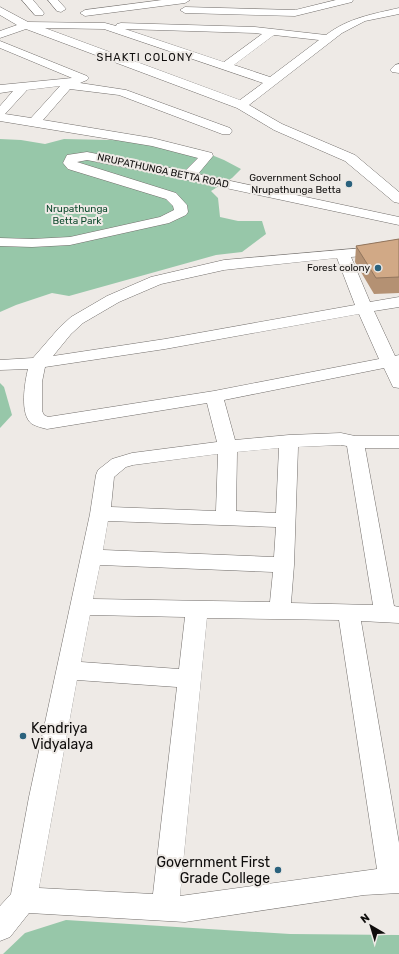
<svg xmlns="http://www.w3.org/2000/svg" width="399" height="954" font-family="Rubik,sans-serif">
	<rect width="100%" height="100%" fill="#eeeae6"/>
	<g fill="#97c7a9">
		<polygon points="0,139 21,140 45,144 64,139 153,141 197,149 224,160 241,169 232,178 211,191 218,198 220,217 238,221 262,221 266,234 242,252 216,255 69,296 52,293 16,305 0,312"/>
		<polygon points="0,383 4,387 12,415 0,428"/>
		<polygon points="66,920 290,934 399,935 399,954 3,954 25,933"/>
	</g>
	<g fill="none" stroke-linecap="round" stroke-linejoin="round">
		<defs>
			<g id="minor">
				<polygon points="22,0 33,0 44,13 43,15 35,15"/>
				<polygon points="48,0 58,0 66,9 61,12 57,11"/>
				<polygon points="162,0 190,0 185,3 85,16 80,13 85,10"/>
				<polygon points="336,0 353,0 352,2 295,16 185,13 180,10 185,7 295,10"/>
				<path d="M0,7l28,15 77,1 11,3 1,-2 4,-1 134,4 71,8c22,-17 47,-21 73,-27v6l-34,7 -23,12 -93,72 33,19 73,31 44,37v11l-5,-1 -49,-41 -71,-31 -37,-22 -211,-79 -26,9v-7l17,-6 -17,-10zM45,28l59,1 159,54 -23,17zM125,29l130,4 7,1 -38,28zM274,35l45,5 -49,37 -36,-12z"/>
				<path d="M0,41l87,35 2,2 -2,2 -7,3 46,7 104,38 2,3 -2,3h-8l-103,-39 -49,-6 -27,31 109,18 60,15 1,3 -15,18 201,43v8l-234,-50 -78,-15 -10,2 99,31 11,12 1,7 -2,3 -17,8 -99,22 -38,2 -32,-1v-8l32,1 38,-2 90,-20 14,-7 -1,-4 -7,-7 -98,-30 -5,-6 4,-8 20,-3 98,19 13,-13 -46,-12 -152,-25v-15l13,-15 -13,2v-8l72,-7 -72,-30zM60,86l-29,32 -26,-4 22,-24z"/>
				<polygon points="399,64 399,73 392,72 390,70 395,65"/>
				<path d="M399,245v8l-48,4 19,45 29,-5v10l-25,4 21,45 4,-1v33l-6,-1 -9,-19 -160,32 11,40 54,-5 52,-2 14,3h44v12h-34l29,158 5,1v16l-38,-2 38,222v50l-35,2 -179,27 -156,-9 -19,24 -10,4v-35l11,-12 18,-97 61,-283 6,-39 2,-5 14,-11 20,-6 85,-11 -10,-39 -160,26c-5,-1 -11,-3 -15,-5 -13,-9 -7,-43 -4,-55l-28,1v-10l33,-2 26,-30 12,-11 36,-21 44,-19 73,-17zM337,258l18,47 -190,34 -112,17 18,-22 12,-11 36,-21 42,-18 63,-14zM359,314l20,45 -165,32 -166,26 -4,-2 -2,-4v-29l3,-15 120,-18zM341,445l6,1 26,159 -82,-2 3,-38 4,-118zM279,448l-3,65 -40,-2 1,-59zM218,454l-2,57 -105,-4 3,-30 12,-10 7,-2zM108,521l168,6 -2,30 -171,-7zM100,565l173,7 -3,30 -177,-3zM90,615l95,2 -6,52 -98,-7zM207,618l132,2 38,249 -197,27zM77,680l100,7 -24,207 -114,-6z"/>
			</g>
		</defs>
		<use href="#minor" stroke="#736f6c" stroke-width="1"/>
		<use href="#minor" fill="#fff" fill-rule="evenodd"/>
	</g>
	<polygon fill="#b49173" points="399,239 399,293 374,294 355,262 356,246"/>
	<polygon fill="#d1a986" stroke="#92765e" points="399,239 399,277 376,278 356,246"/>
	<g fill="#2b627d" stroke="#eeeae6" stroke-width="1.5">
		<circle cx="349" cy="184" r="4"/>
		<circle cx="378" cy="268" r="4"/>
		<circle cx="23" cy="736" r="4"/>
		<circle cx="278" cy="870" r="4"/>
	</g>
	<g text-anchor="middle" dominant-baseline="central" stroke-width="4" stroke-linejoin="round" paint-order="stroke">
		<g font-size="10" fill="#0f0d0c" stroke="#eeeae6">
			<text transform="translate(163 171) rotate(12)">NRUPATHUNGA BETTA ROAD</text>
		</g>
		<g font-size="10" fill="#0f0d0c" stroke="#eeeae6" text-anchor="end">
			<text x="341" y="178">Government School<tspan x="341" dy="12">Nrupathunga Betta</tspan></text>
			<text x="370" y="268">Forest colony</text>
		</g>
		<g font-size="10" fill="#0f4b2e" stroke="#eeeae6">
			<text x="77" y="209">Nrupathunga<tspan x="77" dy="12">Betta Park</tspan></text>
		</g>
		<g font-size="11" letter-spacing="1" fill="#0f0d0c" stroke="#eeeae6">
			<text x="145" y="57">SHAKTI COLONY</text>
		</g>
		<g font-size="14" fill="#0f0d0c" stroke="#eeeae6" text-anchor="start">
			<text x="31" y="728">Kendriya<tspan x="31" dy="16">Vidyalaya</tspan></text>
			<text x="270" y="862" text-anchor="end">Government First<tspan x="270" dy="16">Grade College</tspan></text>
		</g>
	</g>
	<g transform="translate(371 926) rotate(322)" stroke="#eeeae6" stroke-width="3" paint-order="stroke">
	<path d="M0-3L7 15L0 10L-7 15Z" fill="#0f0d0c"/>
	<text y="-6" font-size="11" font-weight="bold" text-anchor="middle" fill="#0f0d0c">N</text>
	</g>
</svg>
